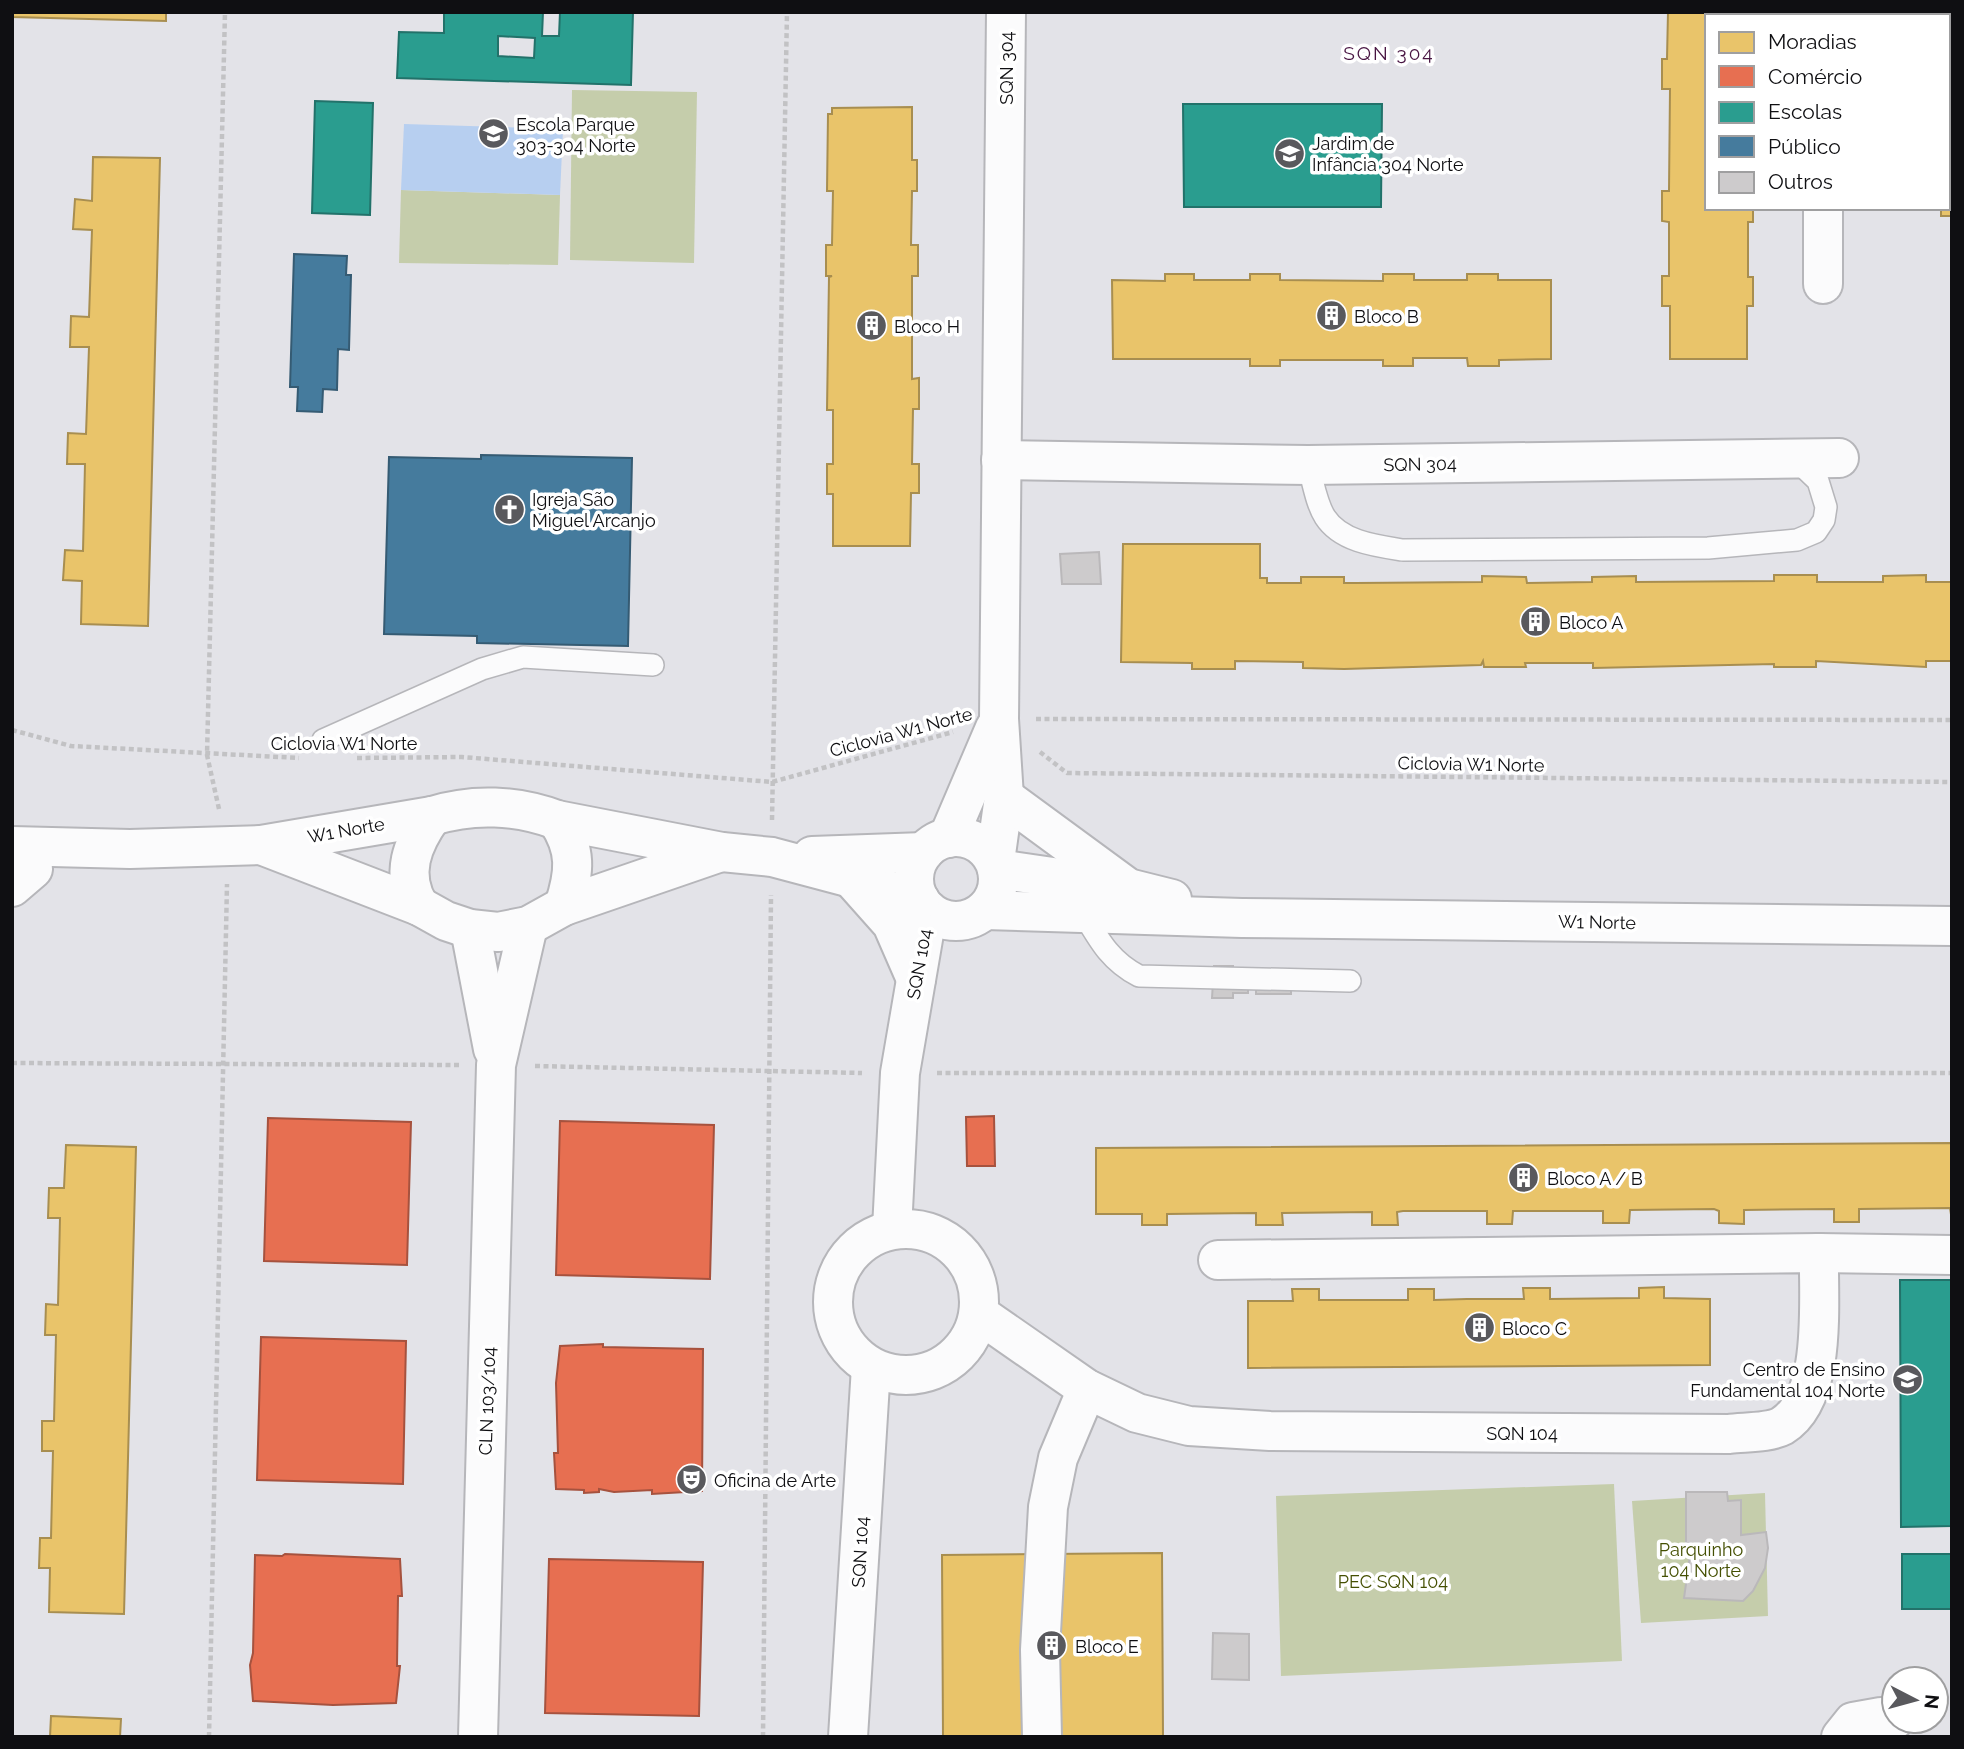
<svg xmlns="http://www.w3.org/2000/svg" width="1964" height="1749" font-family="Raleway,sans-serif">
	<rect width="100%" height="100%" fill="#e3e3e8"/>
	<g fill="#c5cdab">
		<polygon points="572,90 697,92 694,263 570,260"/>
		<polygon points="401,190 560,195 558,265 399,263"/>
		<polygon points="1614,1484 1622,1661 1281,1676 1276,1496"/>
		<polygon points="1765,1493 1768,1616 1641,1623 1632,1501"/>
	</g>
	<polygon fill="#b7cff0" points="404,124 563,129 560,195 401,190"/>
	<g fill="#e9c46a" stroke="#a88e50" stroke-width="2">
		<polygon points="12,12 166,12 166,21 12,17"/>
		<polygon points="1668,12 1748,12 1748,16 1707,16 1707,208 1753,208 1753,222 1748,222 1748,277 1753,277 1753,306 1747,306 1747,359 1670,359 1670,306 1662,306 1662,276 1669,276 1669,222 1662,221 1662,191 1669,191 1670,89 1662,89 1662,59 1667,59"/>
		<polygon points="1940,12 1952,12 1952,216 1941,216 1941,208 1948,208 1948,16 1940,16"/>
		<polygon points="912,107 912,160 917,160 917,191 912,191 911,245 918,245 918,276 912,276 912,379 919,378 919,409 913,409 912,464 919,464 919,493 911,493 910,546 833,546 833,494 827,494 827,464 833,464 833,410 827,410 829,277 832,276 826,276 826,245 832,245 833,191 827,191 828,114 832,114 832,108"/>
		<polygon points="93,157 160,158 148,626 81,624 82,581 63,580 65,550 83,551 85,464 67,464 68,433 86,434 89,347 70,347 71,316 89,317 92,230 73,229 75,199 92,201"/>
		<polygon points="1165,274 1194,274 1194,280 1250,280 1250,274 1280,274 1280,280 1383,281 1383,274 1414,274 1414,280 1467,280 1467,274 1498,274 1498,280 1551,280 1551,359 1499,360 1499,366 1468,366 1467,358 1413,358 1413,366 1383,366 1383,360 1280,360 1280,366 1250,366 1250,359 1113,359 1112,280 1165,281"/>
		<polygon points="1123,544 1260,544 1260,578 1267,578 1267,583 1301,583 1301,577 1344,577 1344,583 1356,583 1482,582 1482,576 1526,577 1527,583 1592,582 1592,577 1636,576 1636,582 1774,581 1774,575 1817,575 1817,582 1883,582 1883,576 1926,575 1926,582 1952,582 1952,661 1926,661 1926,667 1816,661 1816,667 1774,667 1774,664 1593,668 1593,663 1525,663 1526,667 1484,667 1483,661 1481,665 1344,669 1303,668 1303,662 1235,661 1235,669 1192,669 1192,663 1121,662"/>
		<polygon points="1952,1143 1952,1221 1950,1208 1859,1209 1859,1222 1834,1222 1834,1209 1744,1210 1744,1224 1719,1223 1719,1211 1714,1209 1630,1210 1629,1223 1603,1223 1603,1211 1513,1211 1512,1224 1487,1224 1487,1211 1403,1211 1397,1212 1398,1225 1372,1225 1372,1212 1282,1213 1283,1225 1256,1225 1256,1213 1167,1214 1167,1225 1142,1225 1142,1214 1096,1214 1096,1148"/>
		<polygon points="66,1145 136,1147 124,1614 49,1612 50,1568 39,1568 40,1538 51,1538 53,1451 42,1451 42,1421 54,1421 56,1335 45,1335 46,1304 58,1305 60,1218 48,1218 49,1188 64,1188"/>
		<polygon points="1664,1287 1664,1298 1710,1299 1710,1365 1248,1368 1248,1301 1293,1301 1292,1289 1319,1289 1319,1300 1408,1300 1408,1289 1434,1289 1434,1300 1467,1299 1524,1299 1523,1288 1550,1288 1550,1299 1639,1298 1639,1288"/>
		<polygon points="1162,1553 1163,1737 943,1737 942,1555"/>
		<polygon points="51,1716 121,1719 120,1737 50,1737"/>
	</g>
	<g fill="#e76f51" stroke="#a6523e" stroke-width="2">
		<polygon points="994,1116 995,1166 967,1166 966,1117"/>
		<polygon points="268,1118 411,1122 407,1265 264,1261"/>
		<polygon points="560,1121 714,1125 710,1279 556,1275"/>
		<polygon points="261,1337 406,1341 403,1484 257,1480"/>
		<polygon points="603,1344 603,1347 703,1349 702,1491 652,1494 652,1490 614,1492 599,1489 599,1492 584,1493 584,1490 556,1489 554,1453 558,1453 556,1383 560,1346"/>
		<polygon points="285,1554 400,1559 402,1596 398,1596 397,1666 400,1666 396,1703 333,1705 253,1701 250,1665 253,1653 255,1555 282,1556"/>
		<polygon points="549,1559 703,1562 699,1716 545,1713"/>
	</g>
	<g fill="#2a9d8f" stroke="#22726a" stroke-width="2" fill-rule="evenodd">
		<path d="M444,12h99l-1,24h17l1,-24h73l-2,73 -234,-7 2,-46 45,1zM498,36l37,2 -1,20 -36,-2z"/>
		<polygon points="315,101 373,103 370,215 312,213"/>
		<polygon points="1183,104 1382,104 1381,207 1184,207"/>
		<polygon points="1900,1280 1952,1280 1952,1526 1901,1527"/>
		<rect x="1902" y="1554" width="50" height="55"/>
	</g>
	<g fill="#457b9d" stroke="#355b73" stroke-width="2">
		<polygon points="294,254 347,256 346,275 351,275 349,350 338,349 337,390 323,389 322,412 297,411 298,387 290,387"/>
		<polygon points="481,455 632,458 628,646 477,643 477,636 384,634 389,457 481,459"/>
	</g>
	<g fill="#cdcbcc" stroke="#bab8ba" stroke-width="2">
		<polygon points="1099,552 1101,584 1062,584 1060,554"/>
		<polygon points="1214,966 1233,966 1233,971 1291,971 1291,994 1256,994 1256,986 1248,985 1248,993 1233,993 1233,998 1212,998"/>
		<polygon points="1686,1492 1727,1492 1728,1501 1741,1500 1741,1535 1766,1532 1768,1548 1765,1568 1753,1591 1743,1601 1684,1598 1690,1555 1686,1553"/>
		<polygon points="1213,1633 1249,1634 1249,1680 1212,1679"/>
	</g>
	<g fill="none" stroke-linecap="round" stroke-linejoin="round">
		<defs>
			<g id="service">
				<polyline points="1883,12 1883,16"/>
				<path d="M1308,465c5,16 8,38 17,52 16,25 52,29 78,33l305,-2 89,-8 19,-8 8,-12 2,-13 -8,-26 -24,-23"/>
				<polyline points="323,740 482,669 523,657 653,665"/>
				<path d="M1083,913c16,27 27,48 56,63l211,5"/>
			</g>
			<g id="minor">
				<polyline points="1824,16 1824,12"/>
				<polyline points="1823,284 1823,208"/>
				<polyline points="1001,460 1308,465 1839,458"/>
				<polyline points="948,838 995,728"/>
				<polyline points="995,861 1004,797 999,719 1006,12"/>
				<circle cx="906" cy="1302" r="73"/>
				<polyline points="892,1229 900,1073 928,910"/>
				<polyline points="1819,1253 1952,1255"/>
				<path d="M979,1314l108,75 50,24 52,13 81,5 459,3c14,-2 40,-1 53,-8 46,-28 36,-125 37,-173l-601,7"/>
				<polyline points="848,1737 871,1367"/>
				<polyline points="1042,1737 1040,1650 1048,1507 1058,1458 1087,1389"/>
				<polyline points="1841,1737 1853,1722 1881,1717 1894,1720"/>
			</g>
			<g id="tertiary">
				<polyline points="1004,797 1124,885"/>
				<path d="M557,820c20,30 18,52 7,86"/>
				<circle cx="956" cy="879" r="42"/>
				<polyline points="261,845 419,906 446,921 470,929 498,932 528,926 564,906 721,852"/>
				<path d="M12,846l118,3 131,-4 171,-29c41,-13 85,-11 125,4l165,32 50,5 79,21 69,22"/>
				<polyline points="812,856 924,852"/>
				<polyline points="997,869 1128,888 1172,899"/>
				<polyline points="852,879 892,924 916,979"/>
				<polyline points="12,887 33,869"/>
				<path d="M419,906c-19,-32 -7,-62 13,-90"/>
				<polyline points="985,910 1242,918 1952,926"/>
				<polyline points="470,929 493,1049"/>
				<polyline points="478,1737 496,1065 528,926"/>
			</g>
		</defs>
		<use href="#service" stroke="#b6b6ba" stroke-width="24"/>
		<use href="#minor" stroke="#b6b6ba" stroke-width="42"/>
		<use href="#tertiary" stroke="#b6b6ba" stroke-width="42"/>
		<g stroke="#c2c2c4" stroke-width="4.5" stroke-dasharray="5 3.5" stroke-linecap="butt">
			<polyline points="1036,719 1952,720"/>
			<polyline points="12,730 71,746 299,758"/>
			<polyline points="1040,752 1067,773 1952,782"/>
			<polyline points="357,758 462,757 772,782 953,732"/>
			<polyline points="219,809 207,755 225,12"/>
			<polyline points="772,820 787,12"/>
			<polyline points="12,1063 459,1065"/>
			<polyline points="535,1066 862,1073"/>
			<polyline points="937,1073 1952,1073"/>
			<polyline points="209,1737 227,884"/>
			<polyline points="763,1737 771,895"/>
		</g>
		<use href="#service" stroke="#fbfbfc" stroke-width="21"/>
		<use href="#minor" stroke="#fbfbfc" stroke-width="38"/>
		<use href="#tertiary" stroke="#fbfbfc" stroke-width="38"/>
	</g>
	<defs>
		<symbol id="school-disc" viewBox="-11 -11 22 22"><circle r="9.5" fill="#59595d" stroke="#fff"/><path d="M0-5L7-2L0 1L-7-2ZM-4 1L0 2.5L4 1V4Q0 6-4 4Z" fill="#fff"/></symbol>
		<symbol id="building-disc" viewBox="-11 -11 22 22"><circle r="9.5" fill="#59595d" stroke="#fff"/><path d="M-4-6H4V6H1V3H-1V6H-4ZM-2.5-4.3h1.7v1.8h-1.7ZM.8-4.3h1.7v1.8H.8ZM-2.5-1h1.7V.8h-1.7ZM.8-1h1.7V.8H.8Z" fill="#fff"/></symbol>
		<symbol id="church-disc" viewBox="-11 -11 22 22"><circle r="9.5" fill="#59595d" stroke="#fff"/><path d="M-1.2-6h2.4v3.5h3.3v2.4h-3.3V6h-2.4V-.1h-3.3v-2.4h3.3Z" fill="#fff"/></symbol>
		<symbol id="theatre-disc" viewBox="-11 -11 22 22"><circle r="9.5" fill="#59595d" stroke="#fff"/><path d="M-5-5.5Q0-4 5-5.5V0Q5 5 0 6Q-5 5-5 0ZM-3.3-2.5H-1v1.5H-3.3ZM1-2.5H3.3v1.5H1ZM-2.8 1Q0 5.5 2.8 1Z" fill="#fff"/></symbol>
	</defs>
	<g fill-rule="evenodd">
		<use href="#school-disc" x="476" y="116" width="35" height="35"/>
		<use href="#school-disc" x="1272" y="136" width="35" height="35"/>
		<use href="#building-disc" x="1314" y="298" width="35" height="35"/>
		<use href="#building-disc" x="854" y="308" width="35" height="35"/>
		<use href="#church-disc" x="492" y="492" width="35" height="35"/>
		<use href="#building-disc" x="1518" y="604" width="35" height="35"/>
		<use href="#building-disc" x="1506" y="1160" width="35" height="35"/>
		<use href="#building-disc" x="1462" y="1310" width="35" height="35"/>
		<use href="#school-disc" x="1890" y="1362" width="35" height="35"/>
		<use href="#theatre-disc" x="674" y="1462" width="35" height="35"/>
		<use href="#building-disc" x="1034" y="1628" width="35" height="35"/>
	</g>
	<g text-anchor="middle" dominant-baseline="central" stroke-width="7" stroke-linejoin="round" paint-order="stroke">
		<g font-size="18" fill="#0f0f12" stroke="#fff">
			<text transform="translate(1006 68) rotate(-90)">SQN 304</text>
			<text transform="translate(1420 464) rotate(-1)">SQN 304</text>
			<text transform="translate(901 732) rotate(-15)">Ciclovia W1 Norte</text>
			<text x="344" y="743">Ciclovia W1 Norte</text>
			<text transform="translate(1471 764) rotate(1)">Ciclovia W1 Norte</text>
			<text transform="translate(346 830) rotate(-10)">W1 Norte</text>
			<text transform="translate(1597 922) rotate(1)">W1 Norte</text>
			<text transform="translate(919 964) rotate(-80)">SQN 104</text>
			<text transform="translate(487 1401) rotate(-88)">CLN 103/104</text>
			<text x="1522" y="1433">SQN 104</text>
			<text transform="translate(860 1552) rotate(-87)">SQN 104</text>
		</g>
		<g font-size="18" fill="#0f0f12" stroke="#fff" text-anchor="start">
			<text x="516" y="124">Escola Parque<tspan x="516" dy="21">303-304 Norte</tspan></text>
			<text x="1312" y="143">Jardim de<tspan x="1312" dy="21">Infância 304 Norte</tspan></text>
			<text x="1354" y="316">Bloco B</text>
			<text x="894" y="326">Bloco H</text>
			<text x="532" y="499">Igreja São<tspan x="532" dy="21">Miguel Arcanjo</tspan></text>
			<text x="1559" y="622">Bloco A</text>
			<text x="1547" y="1178">Bloco A / B</text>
			<text x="1502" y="1328">Bloco C</text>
			<text x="1885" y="1369" text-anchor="end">Centro de Ensino<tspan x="1885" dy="21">Fundamental 104 Norte</tspan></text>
			<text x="714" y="1480">Oficina de Arte</text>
			<text x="1075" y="1646">Bloco E</text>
		</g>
		<g font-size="18" fill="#455003" stroke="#fff">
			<text x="1701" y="1549">Parquinho<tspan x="1701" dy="21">104 Norte</tspan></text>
			<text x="1393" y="1581">PEC SQN 104</text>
		</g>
		<g font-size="19" letter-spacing="2" fill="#481442" stroke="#fff">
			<text x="1389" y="53">SQN 304</text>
		</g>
	</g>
	<rect width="1964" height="1749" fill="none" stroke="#0f0f12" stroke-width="28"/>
	<rect x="1705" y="14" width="245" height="196" fill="#ffffff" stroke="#9f9fa0" stroke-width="2"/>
	<rect x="1719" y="32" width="35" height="21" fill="#e9c46a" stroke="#9f9fa0" stroke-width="2"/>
	<text x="1768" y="49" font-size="21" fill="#0f0f12">Moradias</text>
	<rect x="1719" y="66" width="35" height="21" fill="#e76f51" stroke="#9f9fa0" stroke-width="2"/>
	<text x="1768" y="84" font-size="21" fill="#0f0f12">Comércio</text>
	<rect x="1719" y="102" width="35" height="21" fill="#2a9d8f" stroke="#9f9fa0" stroke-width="2"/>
	<text x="1768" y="119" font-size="21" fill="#0f0f12">Escolas</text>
	<rect x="1719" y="136" width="35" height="21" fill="#457b9d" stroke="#9f9fa0" stroke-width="2"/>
	<text x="1768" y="154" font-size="21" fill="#0f0f12">Público</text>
	<rect x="1719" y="172" width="35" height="21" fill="#cdcbcc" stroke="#9f9fa0" stroke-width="2"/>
	<text x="1768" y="189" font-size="21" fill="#0f0f12">Outros</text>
	<g transform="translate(1915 1700) rotate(96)"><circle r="33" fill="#ffffff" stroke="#9f9fa0" stroke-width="2"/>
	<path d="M0-5L12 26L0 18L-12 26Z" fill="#59595d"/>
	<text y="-10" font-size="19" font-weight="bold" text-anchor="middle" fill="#0f0f12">N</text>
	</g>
</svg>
